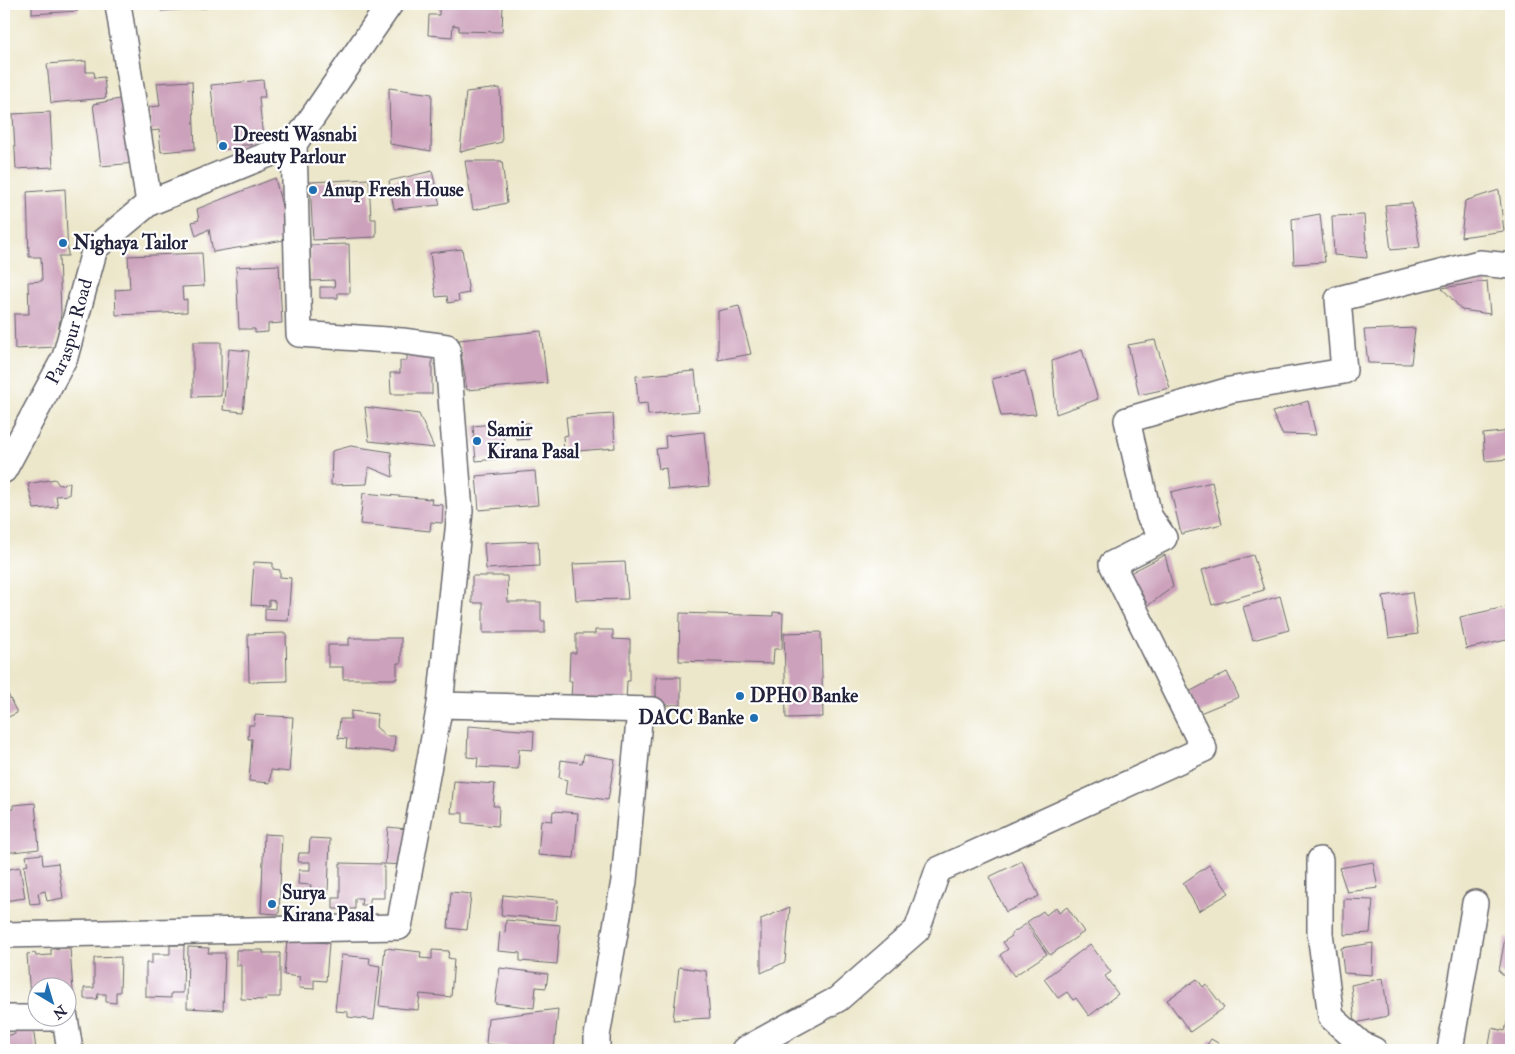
<svg xmlns="http://www.w3.org/2000/svg" width="1515" height="1054" font-family="'IM FELL Double Pica',serif">
	<rect width="100%" height="100%" fill="#fff"/>
	<filter id="ink" filterUnits="userSpaceOnUse"><feTurbulence type="fractalNoise" baseFrequency=".02" numOctaves="2"/><feDisplacementMap in="SourceGraphic" scale="10" xChannelSelector="R" yChannelSelector="G"/><feConvolveMatrix kernelMatrix="1 2 1 2 8 2 1 2 1" color-interpolation-filters="sRGB"/></filter>
	<filter id="wash" filterUnits="userSpaceOnUse"><feTurbulence type="fractalNoise" baseFrequency=".0096" numOctaves="4" result="noise"/><feDisplacementMap in="SourceGraphic" scale="20" xChannelSelector="R" yChannelSelector="G"/><feGaussianBlur stdDeviation="1.12" result="paint"/><feColorMatrix in="noise" values="0 0 0 0 0 0 0 0 0 0 0 0 0 0 0 0 0 1.4 0 .05"/><feComposite in="paint" operator="in"/></filter>
	<g filter="url(#wash)">
		<rect width="100%" height="100%" fill="#ece7ca"/>
		<g id="blocks">
			<g fill="#cca1bb">
				<polygon points="32,4 78,4 78,11 32,14"/>
				<polygon points="161,4 207,4 207,8 161,11"/>
				<polygon points="305,4 351,4 351,7 305,5"/>
				<polygon points="439,4 503,4 502,32 459,31 459,26 453,25 452,37 428,35 429,15 439,15"/>
				<polygon points="86,61 86,72 94,72 95,78 104,77 106,98 51,103 47,64"/>
				<polygon points="263,80 265,97 259,97 263,139 250,140 251,145 240,145 241,148 217,150 211,85"/>
				<polygon points="192,81 195,149 161,152 159,130 151,131 149,107 160,106 157,83"/>
				<polygon points="389,88 432,94 431,151 390,144"/>
				<polygon points="500,88 502,142 460,152 466,92"/>
				<polygon points="125,98 135,163 101,166 93,104"/>
				<polygon points="50,112 53,167 16,169 13,114"/>
				<polygon points="465,161 502,161 507,203 473,210"/>
				<polygon points="432,171 440,205 394,209 389,181"/>
				<polygon points="275,178 290,239 213,252 209,229 196,236 192,222 199,220 197,209"/>
				<polygon points="369,179 371,219 376,219 376,237 313,240 310,182"/>
				<polygon points="65,189 68,256 59,256 61,313 56,347 15,349 14,314 29,314 28,282 42,281 41,257 29,257 27,192"/>
				<polygon points="1499,190 1504,231 1461,237 1465,201"/>
				<polygon points="1412,203 1420,247 1391,250 1385,205"/>
				<polygon points="1320,214 1325,262 1294,264 1292,219"/>
				<polygon points="1364,215 1367,258 1334,255 1332,216"/>
				<polygon points="349,244 350,293 338,293 338,298 320,298 320,287 335,287 334,280 311,281 310,245"/>
				<polygon points="462,249 469,293 458,295 459,301 448,303 447,296 436,297 430,253"/>
				<polygon points="202,253 204,286 182,287 183,300 187,299 187,312 116,315 115,290 130,289 128,256"/>
				<polygon points="279,265 282,323 268,324 268,332 255,333 255,329 239,329 236,267"/>
				<polygon points="1487,281 1490,314 1462,310 1442,288"/>
				<polygon points="739,306 751,354 718,360 718,311"/>
				<polygon points="1415,328 1411,364 1368,363 1364,330"/>
				<polygon points="541,331 547,383 467,390 459,340"/>
				<polygon points="1155,340 1170,388 1139,395 1128,345"/>
				<polygon points="193,342 221,342 221,396 193,397"/>
				<polygon points="229,349 249,351 243,412 223,410"/>
				<polygon points="1082,350 1098,399 1056,414 1052,361"/>
				<polygon points="407,352 432,352 432,394 391,394 390,373 400,373 400,361 407,361"/>
				<polygon points="695,371 699,411 648,415 647,403 638,404 636,376"/>
				<polygon points="1025,371 1036,414 1001,416 992,379"/>
				<polygon points="1308,401 1316,435 1282,434 1272,412"/>
				<polygon points="365,407 419,414 434,448 369,441"/>
				<polygon points="613,414 615,448 564,452 563,436 568,435 566,417"/>
				<polygon points="503,423 506,458 476,461 473,426"/>
				<polygon points="529,423 529,439 517,440 516,424"/>
				<polygon points="1511,431 1511,459 1485,461 1483,434"/>
				<polygon points="704,432 709,486 668,490 666,468 659,469 656,449 666,448 665,436"/>
				<polygon points="351,446 391,452 393,477 369,467 367,484 331,485 332,451"/>
				<polygon points="535,471 538,505 479,510 476,476"/>
				<polygon points="55,479 59,485 70,483 69,495 56,496 58,507 34,509 28,484"/>
				<polygon points="1212,482 1222,524 1181,534 1171,492"/>
				<polygon points="363,493 432,499 431,504 443,505 442,523 431,522 430,531 360,524"/>
				<polygon points="538,541 539,566 486,569 484,543"/>
				<polygon points="1165,555 1173,587 1147,606 1126,575"/>
				<polygon points="1253,555 1264,590 1212,605 1202,570"/>
				<polygon points="254,562 273,563 273,569 280,570 280,577 291,578 288,621 265,620 265,608 275,609 275,601 269,600 269,606 251,605"/>
				<polygon points="625,562 628,599 576,600 573,564"/>
				<polygon points="472,576 507,576 508,602 541,602 541,621 545,621 545,633 483,633 483,603 472,603"/>
				<polygon points="1412,592 1418,634 1389,638 1383,596"/>
				<polygon points="1280,596 1289,630 1253,640 1243,607"/>
				<polygon points="1510,606 1511,639 1466,649 1460,617"/>
				<polygon points="773,612 783,613 782,649 774,649 773,664 679,661 680,613 773,616"/>
				<polygon points="595,630 613,630 613,639 630,640 630,681 627,681 626,701 571,700 572,681 569,681 570,653 576,653 576,634 595,634"/>
				<polygon points="821,632 823,717 786,718 784,633"/>
				<polygon points="286,633 287,681 249,682 248,634"/>
				<polygon points="349,638 401,638 401,663 397,663 397,679 343,679 343,667 328,667 328,645 349,645"/>
				<polygon points="1227,672 1239,697 1200,713 1189,692"/>
				<rect x="656" y="677" width="25" height="28"/>
				<polygon points="4,686 17,713 4,719"/>
				<polygon points="351,711 377,714 376,727 386,736 395,736 394,752 346,748 347,739 338,738 340,719 351,719"/>
				<polygon points="255,715 293,717 289,772 271,770 270,783 249,781 252,739 248,739 249,725 254,725"/>
				<polygon points="468,726 534,731 533,750 519,749 518,769 477,767 478,758 467,757"/>
				<polygon points="584,754 615,759 608,800 565,794 567,780 559,778 561,760 582,763"/>
				<polygon points="454,781 495,784 493,806 499,806 498,826 463,823 463,813 451,813"/>
				<polygon points="35,803 39,849 4,853 4,810 13,809 13,805"/>
				<polygon points="553,811 578,813 574,858 538,855 541,820 552,821"/>
				<polygon points="388,827 407,829 404,865 385,864"/>
				<polygon points="264,834 282,835 279,914 261,913"/>
				<polygon points="310,838 330,839 328,893 310,893 311,885 298,884 299,870 310,870 310,862 298,862 299,853 309,853"/>
				<polygon points="42,854 43,865 58,863 63,898 47,901 45,891 38,893 40,903 30,904 24,866 28,865 26,856"/>
				<polygon points="1022,861 1039,896 1006,912 989,877"/>
				<polygon points="1373,862 1378,888 1347,892 1339,868"/>
				<polygon points="340,863 384,864 384,898 370,898 370,905 361,905 362,898 355,898 355,909 333,909 333,898 340,898"/>
				<polygon points="1209,865 1229,893 1199,911 1183,883"/>
				<polygon points="20,867 25,898 4,901 4,870"/>
				<polygon points="451,892 471,894 467,930 448,928"/>
				<polygon points="503,895 558,900 556,920 501,915"/>
				<polygon points="1344,899 1373,900 1370,933 1344,935"/>
				<polygon points="790,907 785,962 761,973 761,919"/>
				<polygon points="1056,907 1059,913 1067,907 1084,932 1050,955 1027,922 1043,911 1046,915"/>
				<polygon points="506,920 560,925 557,964 520,961 520,953 498,951 500,932 505,933"/>
				<polygon points="1026,924 1047,954 1014,976 1000,955 1008,949 1003,942 1012,936 1011,934"/>
				<polygon points="1505,938 1511,939 1511,989 1505,988 1506,977 1499,971"/>
				<polygon points="287,940 329,943 326,981 314,980 314,989 299,988 300,977 284,975"/>
				<polygon points="1373,943 1372,975 1344,973 1341,948"/>
				<polygon points="1090,944 1111,972 1105,976 1118,994 1089,1016 1076,998 1073,1000 1067,992 1058,998 1044,979"/>
				<polygon points="170,945 184,945 183,993 171,993 171,998 146,997 146,963 152,963 152,954 170,954"/>
				<polygon points="188,947 209,948 208,953 225,953 223,1010 187,1008"/>
				<polygon points="70,948 74,1006 68,1006 68,986 38,986 38,1012 31,1013 27,954 35,953 36,956 51,955 51,949"/>
				<polygon points="385,948 421,952 420,958 432,959 432,950 449,951 448,958 454,959 451,997 420,994 418,1010 379,1006"/>
				<polygon points="236,950 263,950 263,953 280,953 280,997 266,997 266,1000 241,999 241,965 236,965"/>
				<polygon points="341,955 370,958 369,964 380,966 374,1020 348,1017 348,1012 335,1011"/>
				<polygon points="121,957 120,992 116,992 116,1003 106,1002 106,994 98,994 97,999 84,999 84,988 94,988 94,958"/>
				<polygon points="679,967 706,971 710,1018 673,1020"/>
				<polygon points="500,968 548,974 546,988 536,987 534,1008 495,1003"/>
				<polygon points="1383,978 1388,1016 1355,1023 1351,985"/>
				<polygon points="1197,979 1203,987 1206,984 1224,1008 1190,1032 1167,1000"/>
				<polygon points="558,1009 554,1050 486,1044 488,1018"/>
				<polygon points="1509,1014 1511,1015 1511,1049 1489,1045 1492,1028 1505,1031"/>
				<polygon points="33,1026 36,1050 4,1050 4,1036 15,1034 15,1029"/>
				<polygon points="1211,1039 1230,1050 1203,1050"/>
			</g>
		</g>
	</g>
	<g filter="url(#ink)">
		<use href="#blocks" fill-opacity="0" stroke="#69676d" stroke-width="1"/>
		<g fill="none" stroke-linecap="round" stroke-linejoin="round">
			<defs>
				<g id="minor">
					<polyline points="118,4 149,203"/>
					<polyline points="294,144 299,334 402,341 447,347 460,511 440,705"/>
					<path id="s1" d="M4,470l61,-113 30,-109 54,-45 145,-59 96,-140"/>
					<polyline points="1320,860 1320,933 1331,1017 1361,1044 1374,1050"/>
					<polyline points="4,935 399,927 440,705 653,710"/>
					<polyline points="4,1018 65,1018 70,1050"/>
					<polyline points="597,1050 597,1036 624,881 640,710"/>
					<polyline points="744,1050 838,999 917,930 938,870 1204,749 1112,564 1164,538 1149,516 1127,420 1230,390 1344,371 1338,299 1479,263 1511,266"/>
					<polyline points="1450,1050 1475,903"/>
				</g>
			</defs>
			<use href="#minor" stroke="#69676d" stroke-width="28"/>
			<use href="#minor" stroke="#fff" stroke-width="25"/>
		</g>
	</g>
	<g fill="#1f6fb2" stroke="#fff" stroke-width="2">
		<circle cx="223" cy="146" r="5"/>
		<circle cx="313" cy="190" r="5"/>
		<circle cx="63" cy="243" r="5"/>
		<circle cx="477" cy="441" r="5"/>
		<circle cx="740" cy="696" r="5"/>
		<circle cx="754" cy="718" r="5"/>
		<circle cx="272" cy="904" r="5"/>
	</g>
	<g text-anchor="middle" dominant-baseline="central" stroke-width="4.5" stroke-linejoin="round" paint-order="stroke">
		<g font-size="19" font-weight="bold" fill="#22223b" stroke="#fff" text-anchor="start">
			<text x="233" y="135">Dreesti Wasnabi<tspan x="233" dy="22">Beauty Parlour</tspan></text>
			<text x="323" y="190">Anup Fresh House</text>
			<text x="73" y="243">Nighaya Tailor</text>
			<text x="487" y="430">Samir<tspan x="487" dy="22">Kirana Pasal</tspan></text>
			<text x="750" y="696">DPHO Banke</text>
			<text x="744" y="718" text-anchor="end">DACC Banke</text>
			<text x="282" y="893">Surya<tspan x="282" dy="22">Kirana Pasal</tspan></text>
		</g>
		<g font-size="19" fill="#22223b" stroke="#fff">
			<text stroke="none"><textPath href="#s1" startOffset="154">Paraspur Road</textPath></text>
		</g>
	</g>
	<rect width="1515" height="1054" fill="none" stroke="#fff" stroke-width="20"/>
	<g transform="translate(52 1002) rotate(142)"><circle r="24" fill="#ffffff" stroke="#a7a7b1"/>
	<path d="M0-4L9 19L0 12L-9 19Z" fill="#1f6fb2"/>
	<text y="-8" font-size="14" font-weight="bold" text-anchor="middle" fill="#22223b">N</text>
	</g>
</svg>
